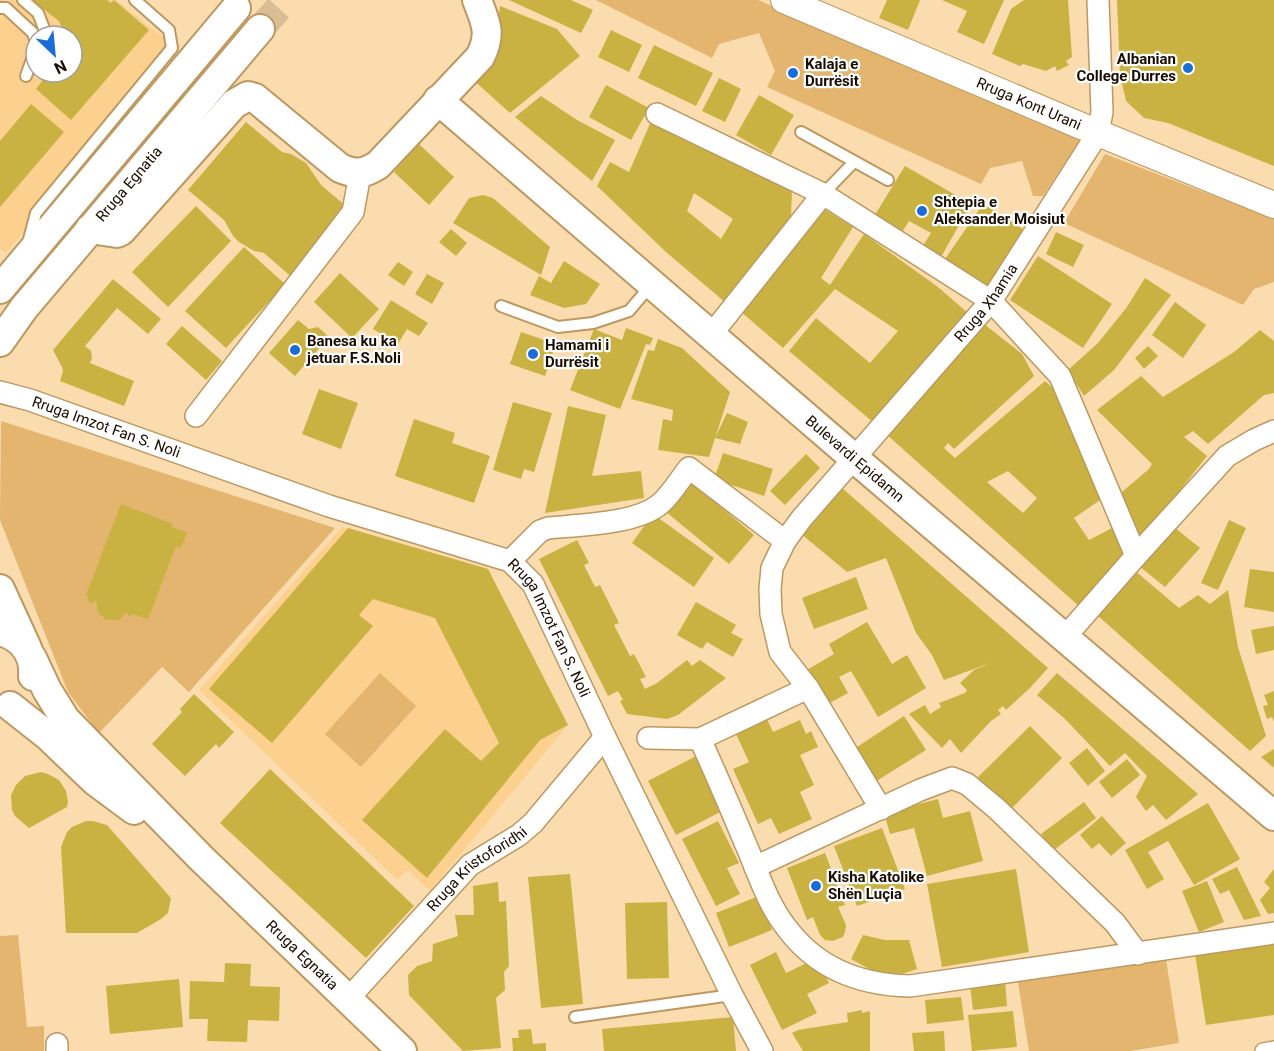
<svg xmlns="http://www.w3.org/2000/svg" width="1274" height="1051" font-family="Roboto,sans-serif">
	<rect width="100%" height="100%" fill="#fbdcaf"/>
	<g fill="#fcd18f" fill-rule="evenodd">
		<path d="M0,0h116l63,50 -173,203 -6,-4zM36,36h36v36h-36z"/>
		<polygon points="342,527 488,569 568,725 430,891 407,870 397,880 199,690"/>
	</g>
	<g fill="#e3b56e">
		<polygon points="596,0 758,0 1083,135 1043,196 1033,196 1022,161 990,168 981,184 767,87 775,71 759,33 719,44 712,58"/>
		<polygon points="1105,154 1274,219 1274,282 1254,289 1243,305 1064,223"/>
		<polygon points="1,421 335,528 189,692 162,667 99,733 68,692 0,520"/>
		<polygon points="380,673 416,706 361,767 325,734"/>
		<polygon points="18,935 27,1027 44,1026 44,1051 0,1051 0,936"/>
		<polygon points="1165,953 1179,1043 1130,1051 1029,1051 1017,976"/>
	</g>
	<g fill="#c9b241" fill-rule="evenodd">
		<polygon points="32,0 107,0 111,3 114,0 149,30 71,120 36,89 42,81 37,72 72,72 72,36 62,36 63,31 59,21"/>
		<polygon points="509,0 571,0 593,10 581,33"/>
		<polygon points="887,0 920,0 908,30 879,18"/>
		<polygon points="942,0 1004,0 984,44 957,32 967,11"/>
		<polygon points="1024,0 1068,0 1072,57 1066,61 1069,65 1057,71 1055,66 1046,71 1023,64 1020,66 992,54 1011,9"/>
		<polygon points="1117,0 1274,0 1274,166 1168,123 1144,118 1126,101 1120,75"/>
		<polygon points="500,6 557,29 580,56 510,113 471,78 494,53"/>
		<polygon points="611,30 642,45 629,72 598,57"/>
		<polygon points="654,45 713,73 696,106 638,78"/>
		<polygon points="719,78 741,89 725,122 702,111"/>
		<polygon points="606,85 649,108 631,140 589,117"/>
		<polygon points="759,95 794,115 771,155 736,135"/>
		<polygon points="541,96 577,120 615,140 592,181 515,117"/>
		<polygon points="31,104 64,132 0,207 0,141"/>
		<path d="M652,119l140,70 -1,30 -65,84 -60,-51 -69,-66 13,-24 19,10zM694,193l39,26 -12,20 -34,-28z"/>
		<polygon points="246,122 282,152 291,154 306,163 321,185 353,212 295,280 264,253 254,251 239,242 233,236 224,220 188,190"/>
		<polygon points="419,144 454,177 429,205 394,172"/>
		<polygon points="905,166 971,204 941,257 923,246 931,233 909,221 901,234 873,218"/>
		<polygon points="483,195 493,198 550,247 541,275 453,223 469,198"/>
		<polygon points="983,204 1026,231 986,289 945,259"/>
		<polygon points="196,206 231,241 168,307 132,272"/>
		<polygon points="822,208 853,227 821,278 830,285 864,234 938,287 969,314 874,423 789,351 816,318 870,363 898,331 835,289 783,348 740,311"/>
		<polygon points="451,229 467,243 456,256 439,242"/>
		<polygon points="1056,232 1084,245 1073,267 1046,254"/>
		<polygon points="244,247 285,284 226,348 185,311"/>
		<polygon points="1038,256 1112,304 1083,348 1010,300"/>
		<polygon points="564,261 600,284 586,304 564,308 530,295 539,276 551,283"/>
		<polygon points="398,262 413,272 404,286 388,275"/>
		<polygon points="340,273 379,309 352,338 314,302"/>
		<polygon points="427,274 444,283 432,304 415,294"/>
		<polygon points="1145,278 1171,295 1114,370 1084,396 1068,370 1098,343 1127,307"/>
		<polygon points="113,279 161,319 148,334 117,308 85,346 91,351 92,358 90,363 134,381 124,406 60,381 63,371 62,367 53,350"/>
		<polygon points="391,300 428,323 419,336 407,329 398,344 373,329"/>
		<polygon points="1175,302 1206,325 1183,358 1152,335"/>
		<polygon points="298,320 309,329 318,327 329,337 295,376 269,353"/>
		<path d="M984,324l38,30 12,22 -80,73 -6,-6 -4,5 11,10 90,-77 12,11 46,106 -29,20 15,22 27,-14 12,26 -48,55 -194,-173zM1008,471l29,27 -14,15 -36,-31z"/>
		<polygon points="182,326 222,361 206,380 166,344"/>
		<polygon points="626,328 653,338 650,345 646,344 620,409 570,390 594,329 622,340"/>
		<polygon points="1260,330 1274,341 1274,393 1264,395 1208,444 1193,431 1184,437 1207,456 1173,499 1135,540 1116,497 1149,469 1152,464 1097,410 1141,376 1163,397 1234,352"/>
		<polygon points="521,332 556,344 545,376 510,364"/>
		<polygon points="658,339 682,348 730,392 715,438 727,413 748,422 740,444 715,438 709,457 658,450 663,419 672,421 673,410 631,399 648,350 654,351"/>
		<polygon points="1148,346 1158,356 1144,369 1135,358"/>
		<polygon points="319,389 358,403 341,449 302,434"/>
		<polygon points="513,402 552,413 534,472 524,469 521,479 493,470"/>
		<polygon points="568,406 606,415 592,476 641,471 644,498 545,513"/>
		<polygon points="414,419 455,433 452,443 490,456 474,503 395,476"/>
		<polygon points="723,453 773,469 764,496 714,479"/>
		<polygon points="806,454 820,468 785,505 770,491"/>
		<polygon points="690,481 754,535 729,564 665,511"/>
		<polygon points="842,488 1048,668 1030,688 1006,710 1003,706 998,710 1001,714 991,721 961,753 950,739 942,748 909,714 925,705 930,714 941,707 939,703 965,693 967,690 960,683 974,670 990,663 944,680 932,655 916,633 886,558 847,572 800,533"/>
		<polygon points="121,504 173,524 171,527 187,532 181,548 176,546 148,619 133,614 129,617 127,612 119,620 106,620 98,612 96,600 91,603 88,600 88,596 86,595"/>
		<polygon points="653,514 714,558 694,587 632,543"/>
		<polygon points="1229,520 1246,528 1218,590 1201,583"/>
		<polygon points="1174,527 1200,548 1165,587 1139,566"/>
		<polygon points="348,528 488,569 568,725 540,740 427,878 362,820 445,729 481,761 499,743 435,618 373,599 359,615 373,626 272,743 209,689"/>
		<polygon points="577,540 589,563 584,565 595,587 600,585 619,623 614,625 630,656 634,654 646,677 640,679 645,689 657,683 687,660 692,666 700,660 726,678 678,715 667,719 627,714 620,701 623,700 618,691 608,696 539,559"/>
		<polygon points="1250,569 1274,572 1274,612 1244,607"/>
		<polygon points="1134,570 1179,608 1198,595 1210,604 1228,590 1238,647 1266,736 1250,751 1096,614"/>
		<polygon points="856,577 868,609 814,629 802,598"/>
		<polygon points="696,602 736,625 731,633 743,639 733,657 707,642 702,649 677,635"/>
		<polygon points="867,622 892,664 907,655 926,688 878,717 851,671 839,677 848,693 828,704 807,670 834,654 829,644"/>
		<polygon points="1274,626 1274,650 1256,654 1251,630"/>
		<polygon points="1057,673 1161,762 1198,794 1166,820 1153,805 1146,811 1136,797 1147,776 1125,753 1110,766 1064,718 1037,695"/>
		<polygon points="1274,691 1274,722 1272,717 1267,719 1263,706 1268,705 1264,695"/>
		<polygon points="194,694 234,732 219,748 216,744 185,776 152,744 182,712 180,709"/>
		<polygon points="904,716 926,750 875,782 854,749"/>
		<polygon points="766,717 773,732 800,720 806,734 811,731 818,747 800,755 814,785 800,792 812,819 779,834 771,818 758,824 733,769 749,762 735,732"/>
		<polygon points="1030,726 1062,758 1010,810 978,777"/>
		<polygon points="1087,748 1105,771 1088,786 1069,763"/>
		<polygon points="1274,749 1274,768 1261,757"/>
		<polygon points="698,755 726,809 676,835 648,781"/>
		<polygon points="1127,759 1140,775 1112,798 1099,782"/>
		<polygon points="270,769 414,906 366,958 220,823"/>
		<polygon points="41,772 48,774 59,780 66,791 68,802 67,807 29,828 15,816 12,810 11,795 16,785 25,776"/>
		<polygon points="938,799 943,818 970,811 983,861 927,876 914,828 890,834 884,813"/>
		<polygon points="1084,802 1096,818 1054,850 1041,834"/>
		<polygon points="1208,803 1240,859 1194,885 1168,841 1148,852 1164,879 1147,889 1125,850"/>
		<polygon points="1102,816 1126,843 1111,856 1099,843 1092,849 1080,835"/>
		<polygon points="86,821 93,821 107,825 171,898 168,913 161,919 137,933 66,933 61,847 67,832 72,827"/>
		<polygon points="718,821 739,863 727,868 740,894 716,906 682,839"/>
		<polygon points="882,828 905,889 857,906 834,846"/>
		<polygon points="825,853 845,905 838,907 846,925 845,932 843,937 832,941 825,940 820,935 813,917 807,920 787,868"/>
		<polygon points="1237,867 1261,916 1244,920 1229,890 1220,894 1212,879"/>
		<polygon points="1016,869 1029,952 942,967 927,884"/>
		<polygon points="1274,869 1274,913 1268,914 1260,900 1270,888 1264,882"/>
		<polygon points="570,874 583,1004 541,1008 528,877"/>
		<polygon points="1207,881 1224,922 1199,932 1182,891"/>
		<polygon points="498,882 499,902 506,901 509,966 504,972 505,990 496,998 501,1048 463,1051 409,995 408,975 417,966 432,961 433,944 458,936 455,915 474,915 473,886"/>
		<polygon points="759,896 772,930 729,947 716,913"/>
		<polygon points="667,902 669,978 627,979 625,903"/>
		<polygon points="863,935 885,940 909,940 917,969 887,979 851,959"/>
		<polygon points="1274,943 1274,1015 1206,1025 1195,954"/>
		<polygon points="776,952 786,973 817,958 829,983 807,994 817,1013 782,1030 750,965"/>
		<polygon points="225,963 251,964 250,986 280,987 279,1021 248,1020 247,1042 207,1041 208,1019 189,1019 190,981 224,982"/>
		<polygon points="179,979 183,1027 110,1034 106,986"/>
		<polygon points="1005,981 1007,1006 973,1010 970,985"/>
		<polygon points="961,997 964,1020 927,1024 925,1000"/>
		<polygon points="862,1010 862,1013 870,1011 870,1051 803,1051 792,1033 798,1030 848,1022 847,1013"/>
		<polygon points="1013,1011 1017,1047 972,1051 968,1015"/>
		<polygon points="733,1017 736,1051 604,1051 602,1029"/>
		<polygon points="531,1029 533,1044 546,1043 546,1051 513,1051 512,1038 519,1038 518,1030"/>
		<polygon points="944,1031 945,1051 914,1051 912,1033"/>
	</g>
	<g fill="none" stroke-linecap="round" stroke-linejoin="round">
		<polyline stroke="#d9bd95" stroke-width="28" stroke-dasharray="28 14" stroke-linecap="butt" points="260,29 286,0"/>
		<defs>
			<g id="service">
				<polyline points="23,0 38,13 47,36"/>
				<polyline points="0,8 6,8 33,33 36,44"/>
				<polyline points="26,76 36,48"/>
				<polyline points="801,132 888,180"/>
				<polyline points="823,194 854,162"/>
				<polyline points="28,243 36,213 172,48 169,30 135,0"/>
				<polyline points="501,306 558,327 593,323 629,311 652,284"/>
				<polyline points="575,1017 732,995"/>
			</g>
			<polyline id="pedestrian" points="1263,1051 1274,1049"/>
			<g id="minor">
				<polyline points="657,114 823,194 991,301 1060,376 1136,556"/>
				<polyline points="711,335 823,194"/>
				<path id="s1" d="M0,392l30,8 299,106 181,55 23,23 72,153 127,258 30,56"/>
				<polyline points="196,416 353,212 360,174"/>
				<path d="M510,561l30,-30 8,-3c30,-3 89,-4 112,-24 11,-9 20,-25 29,-36l96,73"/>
				<polyline points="1065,637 1136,556 1227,456 1254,440 1274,431"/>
				<polyline points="648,738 700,739 808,688"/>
				<path d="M700,739c16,35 31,70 46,106 12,27 21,58 40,82 30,41 74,58 124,59l364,-53"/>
				<path id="s2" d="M881,809l-73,-121 -28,-36 -9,-38 -1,-25 2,-21 13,-27 17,-23 189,-217 107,-168 4,-21 -4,-112"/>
				<polyline points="755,867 920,790 952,778 967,784 997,809 1115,923 1138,954"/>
				<path id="s3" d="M348,999l122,-134 49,-30 14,-12 72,-86"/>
				<polyline points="57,1044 57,1051"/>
			</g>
			<g id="tertiary">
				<path id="s4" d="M784,0l314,133 176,72"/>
			</g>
			<g id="secondary">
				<path id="s5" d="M438,100l417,359 419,357"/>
				<path d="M90,229l27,4 4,-2 113,-127 14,-8 7,2 85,70c16,7 24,6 38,-3l102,-108c12,-23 6,-34 -3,-57"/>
				<polyline points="0,289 236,8"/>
				<path id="s6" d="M0,342l24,-34 236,-279"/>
				<polyline points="0,589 27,648"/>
				<path d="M0,631c21,6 35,22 33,45"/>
				<path id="s7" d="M32,658l15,32 18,29 136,139 201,193"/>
				<polyline points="10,706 48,736 95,781 134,810"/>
			</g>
		</defs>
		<use href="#service" stroke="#bd9860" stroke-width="14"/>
		<use href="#pedestrian" stroke="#bd9860" stroke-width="18"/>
		<use href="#minor" stroke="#bd9860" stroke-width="24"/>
		<use href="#tertiary" stroke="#bd9860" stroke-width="28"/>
		<use href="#secondary" stroke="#bd9860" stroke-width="32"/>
		<use href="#service" stroke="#fff" stroke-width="10"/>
		<use href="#pedestrian" stroke="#fff" stroke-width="15"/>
		<use href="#minor" stroke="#fff" stroke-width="21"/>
		<use href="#tertiary" stroke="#fff" stroke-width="26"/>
		<use href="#secondary" stroke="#fff" stroke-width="28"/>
	</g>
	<g fill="#1a6cd6" stroke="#fff" stroke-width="2">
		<circle cx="1188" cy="68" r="6"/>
		<circle cx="793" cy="73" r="6"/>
		<circle cx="922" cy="211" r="6"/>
		<circle cx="295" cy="350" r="6"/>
		<circle cx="533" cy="354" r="6"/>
		<circle cx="816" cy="886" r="6"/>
	</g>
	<g text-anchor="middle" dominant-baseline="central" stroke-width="4.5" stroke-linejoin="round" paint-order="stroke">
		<g font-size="15" font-weight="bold" fill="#1a0d00" stroke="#fff" text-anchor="start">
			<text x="1176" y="59" text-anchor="end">Albanian<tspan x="1176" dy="17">College Durres</tspan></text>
			<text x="805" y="64">Kalaja e<tspan x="805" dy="17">Durrësit</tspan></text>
			<text x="934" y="202">Shtepia e<tspan x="934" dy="17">Aleksander Moisiut</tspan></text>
			<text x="307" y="341">Banesa ku ka<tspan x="307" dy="17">jetuar F.S.Noli</tspan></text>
			<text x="545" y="345">Hamami i<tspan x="545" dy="17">Durrësit</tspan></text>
			<text x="828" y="877">Kisha Katolike<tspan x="828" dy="17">Shën Luçia</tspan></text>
		</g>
		<g font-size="15" fill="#1a0d00" stroke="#fff">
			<text stroke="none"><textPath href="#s4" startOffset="266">Rruga Kont Urani</textPath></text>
			<text stroke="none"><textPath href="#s6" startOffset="204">Rruga Egnatia</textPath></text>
			<text stroke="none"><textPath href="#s2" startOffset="614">Rruga Xhamia</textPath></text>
			<text stroke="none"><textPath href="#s1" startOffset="112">Rruga Imzot Fan S. Noli</textPath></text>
			<text stroke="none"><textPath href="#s5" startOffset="550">Bulevardi Epidamn</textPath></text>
			<text stroke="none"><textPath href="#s1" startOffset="616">Rruga Imzot Fan S. Noli</textPath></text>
			<text stroke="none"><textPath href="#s3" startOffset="184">Rruga Kristoforidhi</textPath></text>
			<text stroke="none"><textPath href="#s7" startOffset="404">Rruga Egnatia</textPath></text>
		</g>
	</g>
	<g transform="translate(54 54) rotate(154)"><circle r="28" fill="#ffffff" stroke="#a39e99" stroke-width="1.5"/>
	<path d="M0-4.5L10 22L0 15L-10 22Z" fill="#1a6cd6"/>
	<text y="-9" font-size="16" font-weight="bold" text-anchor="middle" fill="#1a0d00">N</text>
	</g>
</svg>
